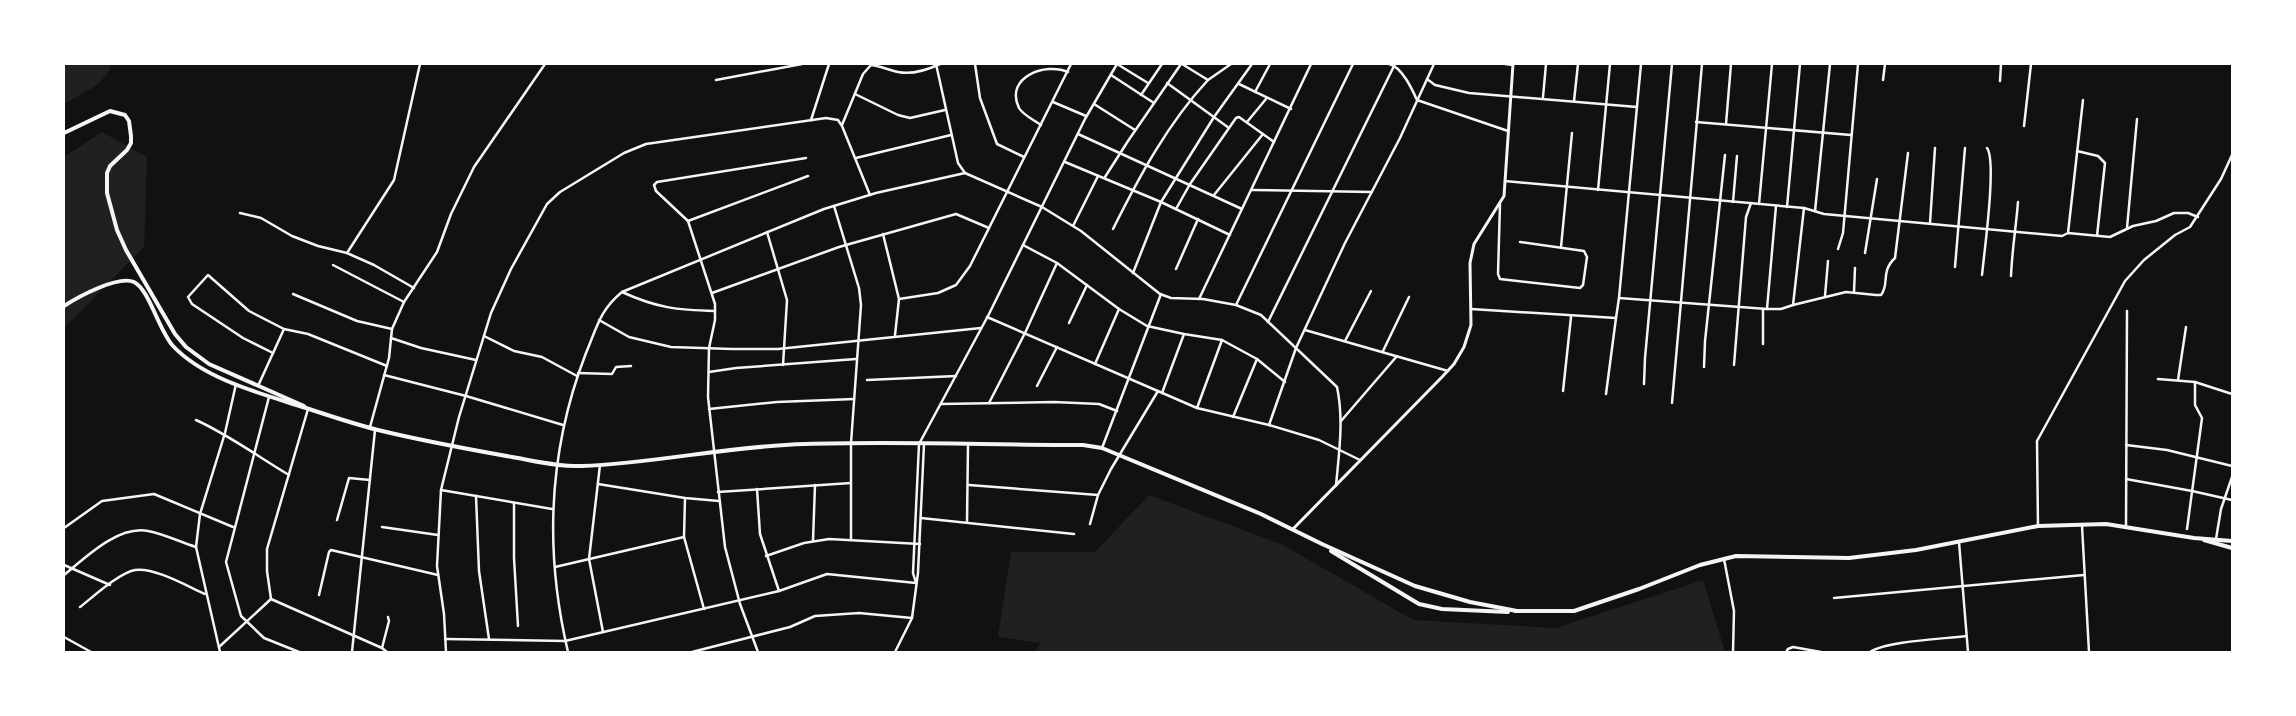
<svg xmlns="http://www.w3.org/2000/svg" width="2296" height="716" font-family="'Asap Condensed',sans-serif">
	<rect width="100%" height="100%" fill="#111"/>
	<g fill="#202020">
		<path d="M64,64h48c-7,21 -30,29 -48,40z"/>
		<polygon points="102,132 147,157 144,247 64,328 64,157"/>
		<polygon points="1149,495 1281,544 1413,620 1556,628 1703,580 1725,652 1035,652 1041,643 998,637 1011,552 1095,552"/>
	</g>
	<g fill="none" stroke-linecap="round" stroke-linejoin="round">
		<g stroke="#f5f5f5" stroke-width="2.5">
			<path d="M936,64l22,99 7,10 77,34 39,24 79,63 11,4 32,1 33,6 25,10 76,72c7,33 2,65 -1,99"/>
			<polyline points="975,64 980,98 997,144 1024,157"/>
			<polyline points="1117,64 1148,83"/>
			<path d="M1389,64c13,3 23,25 28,36l91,31"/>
			<polyline points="1505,64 1513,65"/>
			<polyline points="1111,75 1154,103"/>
			<polyline points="1427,79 1435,85 1469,93 1637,107"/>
			<polyline points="716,80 802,64"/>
			<polyline points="1208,80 1231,64"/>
			<polyline points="1883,80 1885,64"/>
			<polyline points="2000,81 2001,64"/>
			<polyline points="1167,83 1229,128"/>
			<polyline points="1239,84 1291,109"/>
			<polyline points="1255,92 1270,64"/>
			<polyline points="855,94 898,115 910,118 945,110"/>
			<polyline points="1141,95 1162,64"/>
			<polyline points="1543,97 1546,64"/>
			<polyline points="1574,101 1578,64"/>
			<polyline points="1053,102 1086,116"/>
			<polyline points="1094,104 1135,130"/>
			<polyline points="811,120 829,64"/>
			<polyline points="1247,122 1266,99"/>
			<polyline points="1696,122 1851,135"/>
			<polyline points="1726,124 1731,64"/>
			<path d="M842,125l21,-51 8,-9c10,1 17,5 27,7 14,3 29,-2 42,-8"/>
			<path d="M1041,125c-7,-5 -18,-10 -22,-17 -15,-31 27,-46 49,-36"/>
			<polyline points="2024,126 2031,64"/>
			<polyline points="1078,134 1242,209"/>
			<polyline points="2077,151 2098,156 2105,163 2097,236"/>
			<polyline points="856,158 951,135"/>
			<polyline points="1065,162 1161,202 1230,235"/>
			<polyline points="1105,177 1128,141 1181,64"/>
			<polyline points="1505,181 1804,208 1824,214 2062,236 2068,233 2110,237 2133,226 2156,221 2174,213 2188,213 2198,217"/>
			<polyline points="1252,190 1372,192"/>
			<polyline points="1598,190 1610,64"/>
			<polyline points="1214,195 1263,134"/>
			<polyline points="1733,202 1737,156"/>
			<polyline points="1500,204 1498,274 1500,279 1580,288 1583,285 1587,257 1584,251 1520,242"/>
			<polyline points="1759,204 1772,64"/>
			<polyline points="834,206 859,288 861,305 851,443 851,539"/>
			<polyline points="1787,207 1800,64"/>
			<polyline points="1176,209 1190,184 1236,118 1239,117 1274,142"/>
			<polyline points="1815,211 1830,64"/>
			<polyline points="240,213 261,218 292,236 318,246 347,253 374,265 414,288"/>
			<polyline points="688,221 656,191 654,185 657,182 806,158"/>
			<polyline points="1930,223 1935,148"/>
			<polyline points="1073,226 1098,176"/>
			<polyline points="2127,228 2137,119"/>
			<path d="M1113,229c26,-52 55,-106 95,-149l-26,-16"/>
			<polyline points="767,232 787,300 783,365"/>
			<polyline points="2068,233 2083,100"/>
			<polyline points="883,234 899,299 895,335"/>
			<polyline points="1023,245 1057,263 1119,309 1147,326 1184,334 1222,340 1257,359 1285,382"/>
			<polyline points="1561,247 1572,133"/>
			<polyline points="1838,249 1843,233 1858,64"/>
			<polyline points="347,253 394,180 420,64"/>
			<polyline points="1865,253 1877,179"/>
			<polyline points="333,265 404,302"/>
			<polyline points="1955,267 1965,148"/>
			<polyline points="1176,269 1198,219"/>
			<polyline points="1133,273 1161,202 1214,117 1252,64"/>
			<path d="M1982,275c2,-21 15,-114 5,-127"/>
			<path d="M2011,276c1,-25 5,-49 7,-74"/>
			<path d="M622,292c35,16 55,18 93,19"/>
			<polyline points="1854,292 1855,268"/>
			<polyline points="712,293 839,247 956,214 989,228"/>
			<polyline points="293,294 357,321 392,329"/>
			<polyline points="1825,296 1828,261"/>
			<polyline points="1619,298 1641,64"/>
			<polyline points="899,299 938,293 956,285 970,266 1071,64"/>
			<polyline points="1199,299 1311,64"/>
			<polyline points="1236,305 1353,64"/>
			<path d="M1793,305l53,-13 30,3h5c9,-11 -1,-23 14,-37l13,-105"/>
			<polyline points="1471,309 1616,318 1619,298 1767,309 1781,309 1793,305 1804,208"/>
			<polyline points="1763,309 1763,344"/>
			<polyline points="1767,309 1776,206"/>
			<polyline points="987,317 1197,408 1269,425 1319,440 1360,460"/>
			<polyline points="599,320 629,337 671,347 732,349 778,349 981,328"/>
			<polyline points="1268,322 1395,64"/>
			<polyline points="1069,323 1087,285"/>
			<polyline points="1305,330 1448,371"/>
			<polyline points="484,336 514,351 542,357 577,376"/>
			<polyline points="391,338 421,348 476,360"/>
			<polyline points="1345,341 1371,291"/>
			<polyline points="1383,351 1409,297"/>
			<polyline points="273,353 243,338 192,304 188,297 208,275 249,311 284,329"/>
			<polyline points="1095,364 1119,309"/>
			<polyline points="1734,365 1746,217 1751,203"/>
			<polyline points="1704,367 1705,341 1725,155"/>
			<polyline points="709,372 736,368 856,359"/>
			<polyline points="578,373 612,374 616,367 631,366"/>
			<polyline points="384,375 466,396 563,425"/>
			<polyline points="2158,379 2195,382 2232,394"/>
			<polyline points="867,380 956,376"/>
			<polyline points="2178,380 2186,327"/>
			<polyline points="1644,384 1645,358 1672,64"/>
			<polyline points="258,386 284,329 308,334 387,366"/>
			<polyline points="1037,386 1057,347"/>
			<polyline points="1563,391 1571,317"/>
			<polyline points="1162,393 1184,334"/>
			<polyline points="1606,394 1616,318"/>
			<polyline points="269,397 226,562 241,616 264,638 299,652"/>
			<polyline points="989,403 1025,333 1057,263"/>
			<polyline points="1672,403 1702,64"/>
			<polyline points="941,404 1054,402 1099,404 1117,411"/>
			<polyline points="1197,408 1222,340"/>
			<polyline points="308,409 267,549 267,571 271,599 382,648 387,652"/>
			<polyline points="709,409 777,402 854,399"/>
			<polyline points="1233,417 1257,359"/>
			<path d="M196,420c33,15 61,36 93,55"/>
			<polyline points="1341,421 1397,356"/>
			<polyline points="1269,425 1296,348 1345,243 1400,138 1434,64"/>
			<polyline points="370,427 389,358 392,329 404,302 437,252 451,214 474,167 545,64"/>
			<polyline points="2126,445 2167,450 2232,466"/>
			<polyline points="1102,448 1161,294"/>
			<polyline points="600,465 589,559 603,632"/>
			<polyline points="2126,479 2192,491 2232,500"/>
			<polyline points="598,484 685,498 719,501"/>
			<polyline points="969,485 1098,495"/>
			<polyline points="757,489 760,534 779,591"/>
			<polyline points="441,490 552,509"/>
			<polyline points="718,492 851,483"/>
			<polyline points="476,496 479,571 489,639"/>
			<polyline points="685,498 684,537 704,609"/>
			<polyline points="514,503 514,558 518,626"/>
			<polyline points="921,518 1074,534"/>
			<polyline points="337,520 349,478 370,480"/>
			<polyline points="967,522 968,445"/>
			<polyline points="1090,524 1098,495 1111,469 1158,391"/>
			<polyline points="2038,526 2037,441 2125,281 2144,260 2175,235 2190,227 2221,179 2232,155"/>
			<polyline points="2082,526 2089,652"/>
			<polyline points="382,527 438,535"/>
			<polyline points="2126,527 2127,311"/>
			<polyline points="64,528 102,501 154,494 233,527"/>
			<polyline points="2187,529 2202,418 2195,405 2195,382"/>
			<polyline points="2216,539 2221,509 2232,477"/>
			<polyline points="813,541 815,485"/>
			<polyline points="1959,542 1968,652"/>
			<polyline points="766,556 804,543 829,539 920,544"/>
			<polyline points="1724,559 1734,611 1733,652"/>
			<polyline points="64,565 110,585"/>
			<polyline points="555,567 684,537"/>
			<path d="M64,575c21,-17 54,-50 84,-44 16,3 32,11 48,16"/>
			<polyline points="916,583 913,573 919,444 989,314 1085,119 1117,64"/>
			<polyline points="319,595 329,552 331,550 438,575"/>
			<polyline points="1834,598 2084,575"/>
			<path d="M80,607c13,-10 39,-34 55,-37 19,-3 52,16 70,24"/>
			<polyline points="64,637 91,652"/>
			<polyline points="445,639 565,641 779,591 827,574 916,583"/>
			<polyline points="219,647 271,599"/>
			<polyline points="382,648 389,621 388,617"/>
			<polyline points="220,652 196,547 200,514 225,433 236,384"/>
			<polyline points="352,652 375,430"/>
			<polyline points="446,652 444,614 437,566 441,490 459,417 491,313 511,269 547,204 560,192 624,153 646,144 826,118 838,120 842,126 870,195"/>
			<path d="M568,652c-24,-102 -20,-201 18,-299 11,-26 14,-43 36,-61l202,-83 52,-16 89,-20"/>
			<polyline points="692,652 790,627 815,616 859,613 912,618"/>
			<polyline points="758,652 740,604 725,547 708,397 709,348 715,320 715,304 688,221 808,176"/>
			<polyline points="895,652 912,618 918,573 924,444"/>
			<polyline points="1786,652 1788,649 1793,647 1821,652"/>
			<path d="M1870,652c17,-11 73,-13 96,-16"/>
		</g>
		<polyline stroke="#f5f5f5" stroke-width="3" points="1294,528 1442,377 1454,364 1464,347 1471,325 1470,263 1474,244 1504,196 1513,64"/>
		<g stroke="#f5f5f5" stroke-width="4">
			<polyline points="64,133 110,111 125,115 129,121 131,136 131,143 127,150 110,166 107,173 107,193 117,230 126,250 175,334 186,347 209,364 304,406"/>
			<path d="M64,306c14,-9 54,-31 70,-24 15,7 25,49 39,64 32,34 90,48 133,62 24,8 48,16 72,22 45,11 89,19 134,27 23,4 47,10 70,9 75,-3 148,-20 223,-22 92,-3 185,1 278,1l19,3 159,66 61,30 93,42 55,16 47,9"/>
			<polyline points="2204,540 2232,548"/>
			<polyline points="1331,551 1419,604 1442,609 1508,612"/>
			<polyline points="1515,611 1574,611 1639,589 1700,565 1736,556 1849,558 1916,550 2038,526 2106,524 2194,538 2232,541"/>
		</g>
	</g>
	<rect width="2296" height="716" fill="none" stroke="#ffffff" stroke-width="130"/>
</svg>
